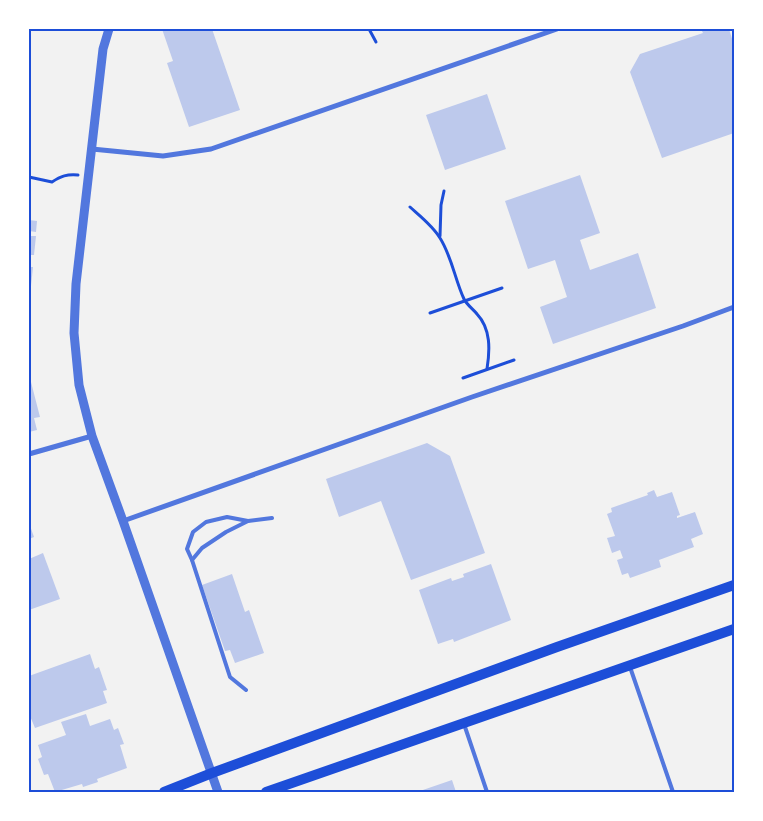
<svg xmlns="http://www.w3.org/2000/svg" width="763" height="821" font-family="'Nunito Sans',sans-serif">
	<rect width="100%" height="100%" fill="#f2f2f2"/>
	<g fill="#bdc9ec">
		<polygon points="162,29 212,29 240,110 189,127 167,63 173,61"/>
		<polygon points="701,29 729,29 734,45 734,133 662,158 630,72 640,54 703,33"/>
		<polygon points="487,94 506,149 445,170 426,115"/>
		<polygon points="580,175 600,233 580,240 590,270 638,253 656,308 553,344 540,307 567,297 555,260 528,269 505,201"/>
		<polygon points="29,220 37,221 36,232 29,231"/>
		<polygon points="29,236 36,236 34,255 29,255"/>
		<polygon points="29,267 33,267 31,286 29,286"/>
		<rect x="29" y="334" width="2" height="18"/>
		<polygon points="31,382 40,417 34,418 37,430 29,432 29,383"/>
		<polygon points="427,443 450,456 485,553 411,580 381,501 339,517 326,479"/>
		<polygon points="654,490 657,497 672,492 680,515 677,516 677,518 695,512 703,534 691,539 694,547 659,560 661,567 630,578 628,573 622,575 617,560 623,558 620,550 612,553 607,538 615,536 607,514 612,512 611,508 648,495 647,493"/>
		<polygon points="29,523 34,537 29,539"/>
		<polygon points="43,553 60,599 29,610 29,559"/>
		<polygon points="491,564 511,620 454,642 453,639 438,644 419,590 451,578 452,581 464,577 463,574"/>
		<polygon points="232,574 245,612 249,610 264,653 235,663 230,650 225,651 202,585"/>
		<polygon points="90,654 95,669 99,667 107,690 103,691 107,703 35,728 30,716 29,717 29,676"/>
		<polygon points="86,714 90,726 110,719 114,730 118,728 124,744 120,745 127,768 97,779 98,782 83,787 82,784 55,792 48,774 44,775 38,759 42,757 38,745 66,735 61,722"/>
		<polygon points="452,780 456,792 417,792"/>
	</g>
	<g fill="none" stroke-linecap="round" stroke-linejoin="round">
		<g stroke="#1d4ed8" stroke-width="3">
			<polyline points="369,29 376,42"/>
			<path d="M29,177l23,5c9,-6 15,-8 26,-7"/>
			<path d="M410,207c10,9 23,19 30,31 12,19 15,42 24,61 3,6 9,10 13,15 14,15 13,36 10,55"/>
			<polyline points="440,236 441,205 444,191"/>
			<polyline points="430,313 502,288"/>
			<polyline points="463,378 514,360"/>
		</g>
		<g stroke="#5277de" stroke-width="4">
			<polyline points="192,560 187,549 193,532 206,522 227,517 248,521"/>
			<polyline points="630,667 673,792"/>
			<polyline points="246,690 230,677 192,560 202,548 226,532 248,521 272,518"/>
			<polyline points="464,724 487,792"/>
		</g>
		<g stroke="#5277de" stroke-width="5">
			<polyline points="92,149 163,156 211,149 557,29"/>
			<polyline points="29,454 92,436"/>
			<polyline points="123,521 472,397 683,326 734,307"/>
		</g>
		<polyline stroke="#5277de" stroke-width="9" points="109,29 103,49 76,284 74,333 79,385 92,436 123,521 218,792"/>
		<g stroke="#1d4ed8" stroke-width="10">
			<polyline points="164,792 212,773 557,647 734,585"/>
			<polyline points="266,792 734,629"/>
		</g>
	</g>
	<rect width="763" height="821" fill="none" stroke="#ffffff" stroke-width="60"/>
	<rect x="30" y="30" width="703" height="761" fill="none" stroke="#1d4ed8" stroke-width="2"/>
</svg>
